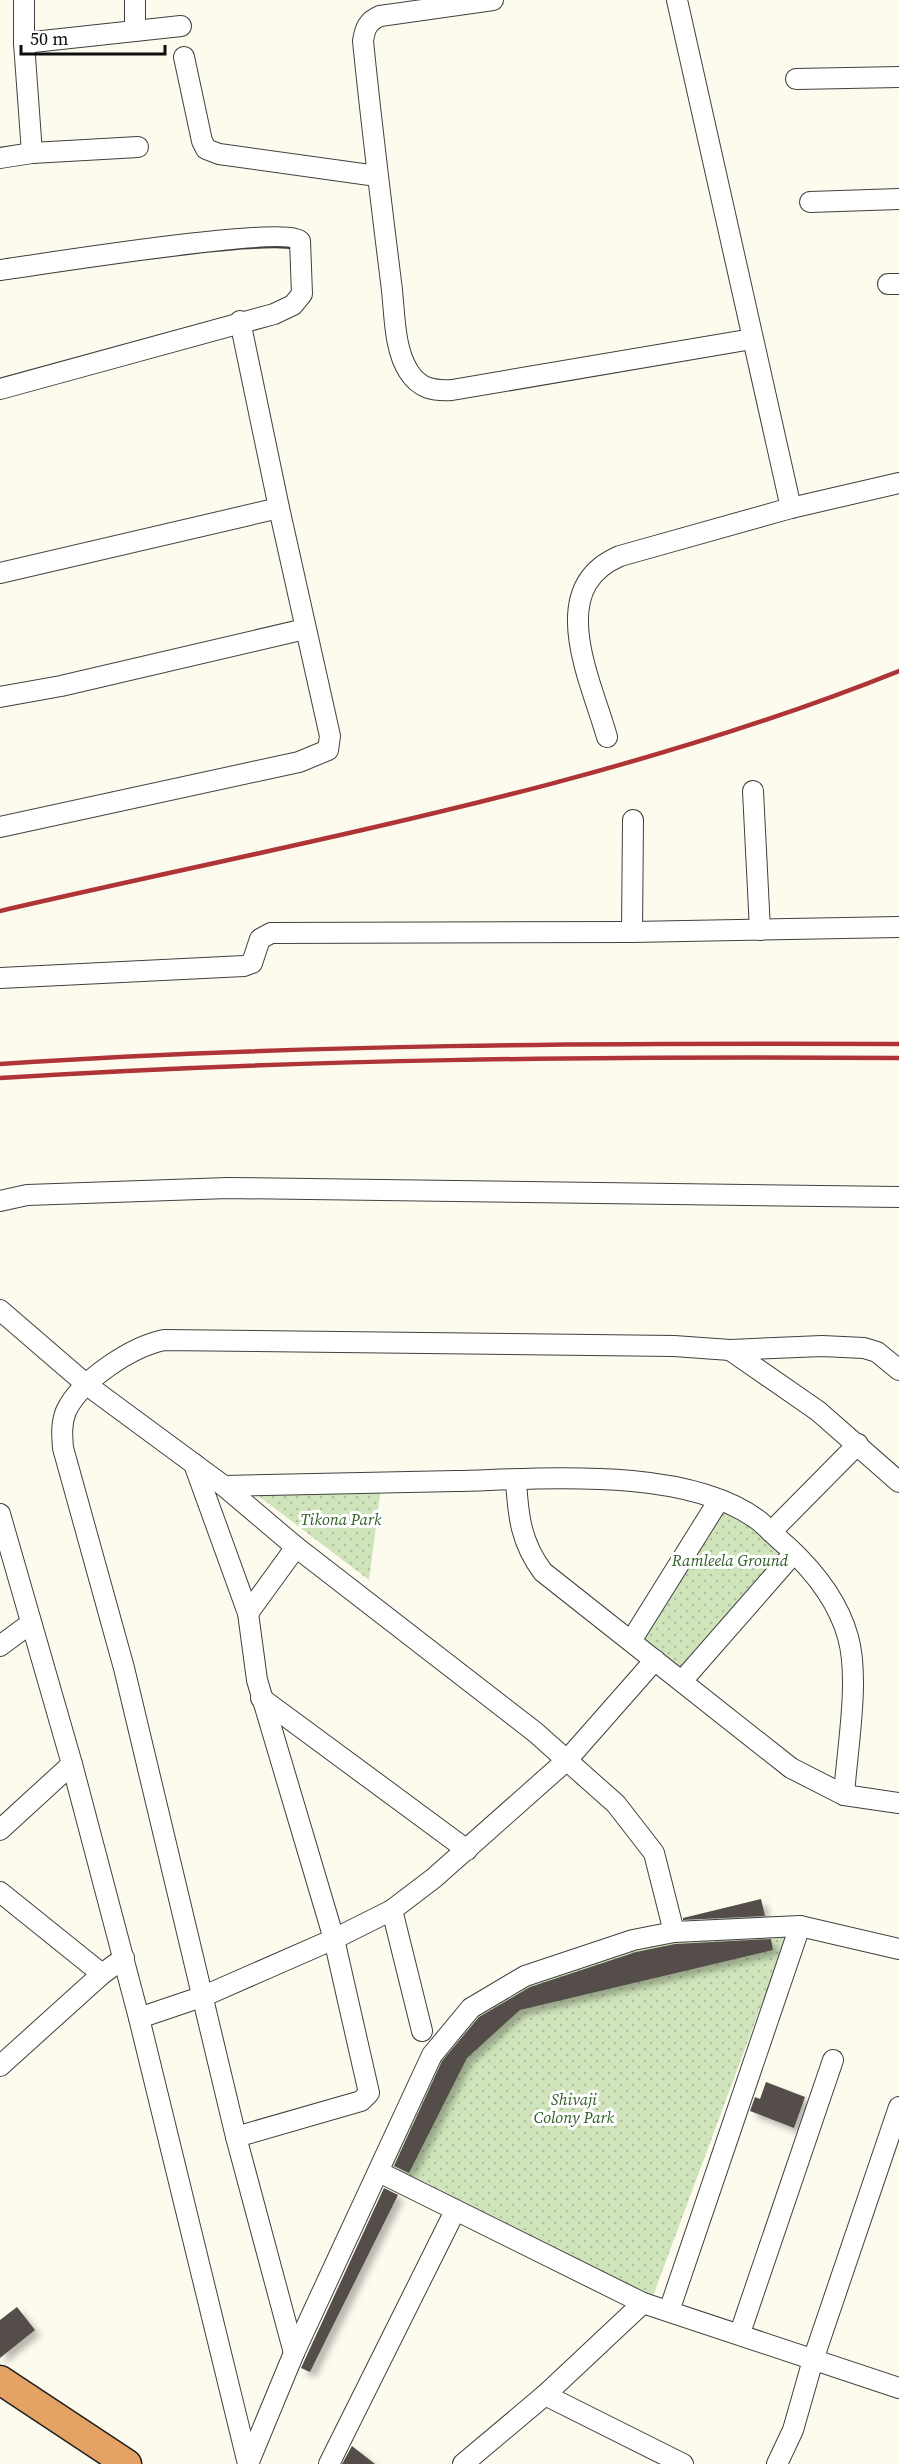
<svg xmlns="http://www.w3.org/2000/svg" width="899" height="2464" font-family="'Source Serif 4',serif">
	<defs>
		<pattern id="park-dots" width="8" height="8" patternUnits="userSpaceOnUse" patternTransform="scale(1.5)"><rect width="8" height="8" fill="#d0e4bb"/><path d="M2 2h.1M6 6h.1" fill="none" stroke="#b1c2a0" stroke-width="1.8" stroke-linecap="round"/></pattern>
		<filter id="shadow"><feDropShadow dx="5.5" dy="5.5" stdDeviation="3" flood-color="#0004"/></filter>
	</defs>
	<rect width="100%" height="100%" fill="#fdfbee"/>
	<g fill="url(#park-dots)">
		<polygon points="248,1488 381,1488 369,1580"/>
		<polygon points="720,1503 786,1552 681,1675 637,1640"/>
		<polygon points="794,1917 653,2296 448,2206 379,2172 439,2045 525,1976 664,1936"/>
	</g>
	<g fill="#544e4a" filter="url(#shadow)">
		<polygon points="761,1899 765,1916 683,1920 683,1918"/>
		<polygon points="771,1939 773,1950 520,2010 467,2058 409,2173 394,2166 442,2061 479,2017 530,1987 636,1952 675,1944"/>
		<polygon points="766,2082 805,2097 794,2128 750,2111 755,2097 760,2099"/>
		<polygon points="384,2188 398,2195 310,2372 301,2368"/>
		<polygon points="17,2307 35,2330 0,2358 0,2320"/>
		<polygon points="352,2446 375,2464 342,2464"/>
	</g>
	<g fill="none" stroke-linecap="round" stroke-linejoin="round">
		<defs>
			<g id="minor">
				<polyline points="24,0 24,43 32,153"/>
				<path d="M493,0l-113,16c-12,5 -15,12 -17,25 8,80 18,161 28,241 4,28 2,66 18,90 11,17 25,19 43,18l300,-51"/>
				<polyline points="677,0 791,508"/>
				<polyline points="135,31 135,0"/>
				<polyline points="24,43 181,26"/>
				<polyline points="184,57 202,141 206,149 219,154 377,176"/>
				<polyline points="796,79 899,77"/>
				<polyline points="0,158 32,153 138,147"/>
				<polyline points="810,202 899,199"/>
				<path d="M0,270c38,-5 283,-45 300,-29l2,53 -9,11 -19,9 -274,75"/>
				<polyline points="888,284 899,284"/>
				<polyline points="0,573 279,508"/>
				<polyline points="0,697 61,686 305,629"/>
				<path d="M607,737c-16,-57 -63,-149 13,-181l171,-48 108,-25"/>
				<polyline points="753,791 760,930"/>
				<polyline points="0,827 299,762 328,750 330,736 279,508 240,321"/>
				<polyline points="632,932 633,820"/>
				<polyline points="0,978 244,966 252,963 260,939 271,933 632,932 899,927"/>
				<polyline points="0,1201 27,1195 228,1188 899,1197"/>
				<polyline points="0,1310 87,1385 224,1486 296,1547 535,1732 616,1804 654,1853 674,1932"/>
				<polyline points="730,1350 818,1411 899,1482"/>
				<polyline points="194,1464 248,1613 257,1680 334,1939 369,2093 361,2101 236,2137"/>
				<path d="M516,1480c2,36 5,63 27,92l248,196 53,27 55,8"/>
				<path d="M224,1486c77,-1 154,-3 232,-5 86,-2 229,-15 302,39 10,8 20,19 30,27 27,25 50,54 60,90 12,42 -1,113 -4,158"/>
				<polyline points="0,1514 72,1764 139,2018 204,1996 334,1939 392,1910 434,1878 567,1760 655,1660"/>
				<polyline points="771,1532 858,1444"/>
				<polyline points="248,1613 296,1547"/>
				<polyline points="631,1641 719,1500"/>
				<polyline points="0,1646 31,1623"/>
				<polyline points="682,1681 794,1553"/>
				<polyline points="261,1698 467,1850"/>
				<polyline points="0,1830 72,1764"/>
				<polyline points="0,1892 102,1974"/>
				<polyline points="392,1910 422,2031"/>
				<polyline points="139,2018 248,2464"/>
				<polyline points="0,2066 102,1974 124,1958"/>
				<polyline points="379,2172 643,2303 899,2388"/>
				<polyline points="669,2311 800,1926"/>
				<polyline points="740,2333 833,2060"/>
				<path d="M294,2353l-58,-216 -112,-469 -61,-220c-1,-13 -2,-24 3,-37 15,-31 65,-64 98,-71l510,6 56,4 92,-4 42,2 13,4 22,18"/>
				<polyline points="545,2395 683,2464"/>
				<polyline points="248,2464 294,2353 432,2055 471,2008 525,1976 633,1940 674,1932 800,1926 899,1949"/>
				<polyline points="329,2464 455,2211"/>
				<polyline points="463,2464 545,2395 643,2303"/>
				<polyline points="777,2464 793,2430 813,2360 899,2107"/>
			</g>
			<polyline id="highway" points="0,2380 127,2464"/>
		</defs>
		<use href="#minor" stroke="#404040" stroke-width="22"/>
		<use href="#highway" stroke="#1e1e1e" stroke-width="31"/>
		<use href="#minor" stroke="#fff" stroke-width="20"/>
		<use href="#highway" stroke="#e5a265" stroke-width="28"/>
		<g stroke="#ae3437" stroke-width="4.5">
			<path d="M0,911c302,-70 610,-124 899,-240"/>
			<path d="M0,1064c299,-20 599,-21 899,-20"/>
			<path d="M0,1078c299,-19 599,-22 899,-20"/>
		</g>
	</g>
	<g text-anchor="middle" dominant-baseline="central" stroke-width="6" stroke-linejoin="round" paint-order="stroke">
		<g font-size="16" font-style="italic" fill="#2f5d24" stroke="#fff">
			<text x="341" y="1519">Tikona Park</text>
			<text x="730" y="1560">Ramleela Ground</text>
			<text x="574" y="2099">Shivaji<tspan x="574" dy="18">Colony Park</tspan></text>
		</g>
	</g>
	<path d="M21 45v9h144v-9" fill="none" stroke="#0d0d0d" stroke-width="3"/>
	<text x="30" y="45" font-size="18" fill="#0d0d0d" stroke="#ffffff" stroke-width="4.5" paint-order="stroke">50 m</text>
</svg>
